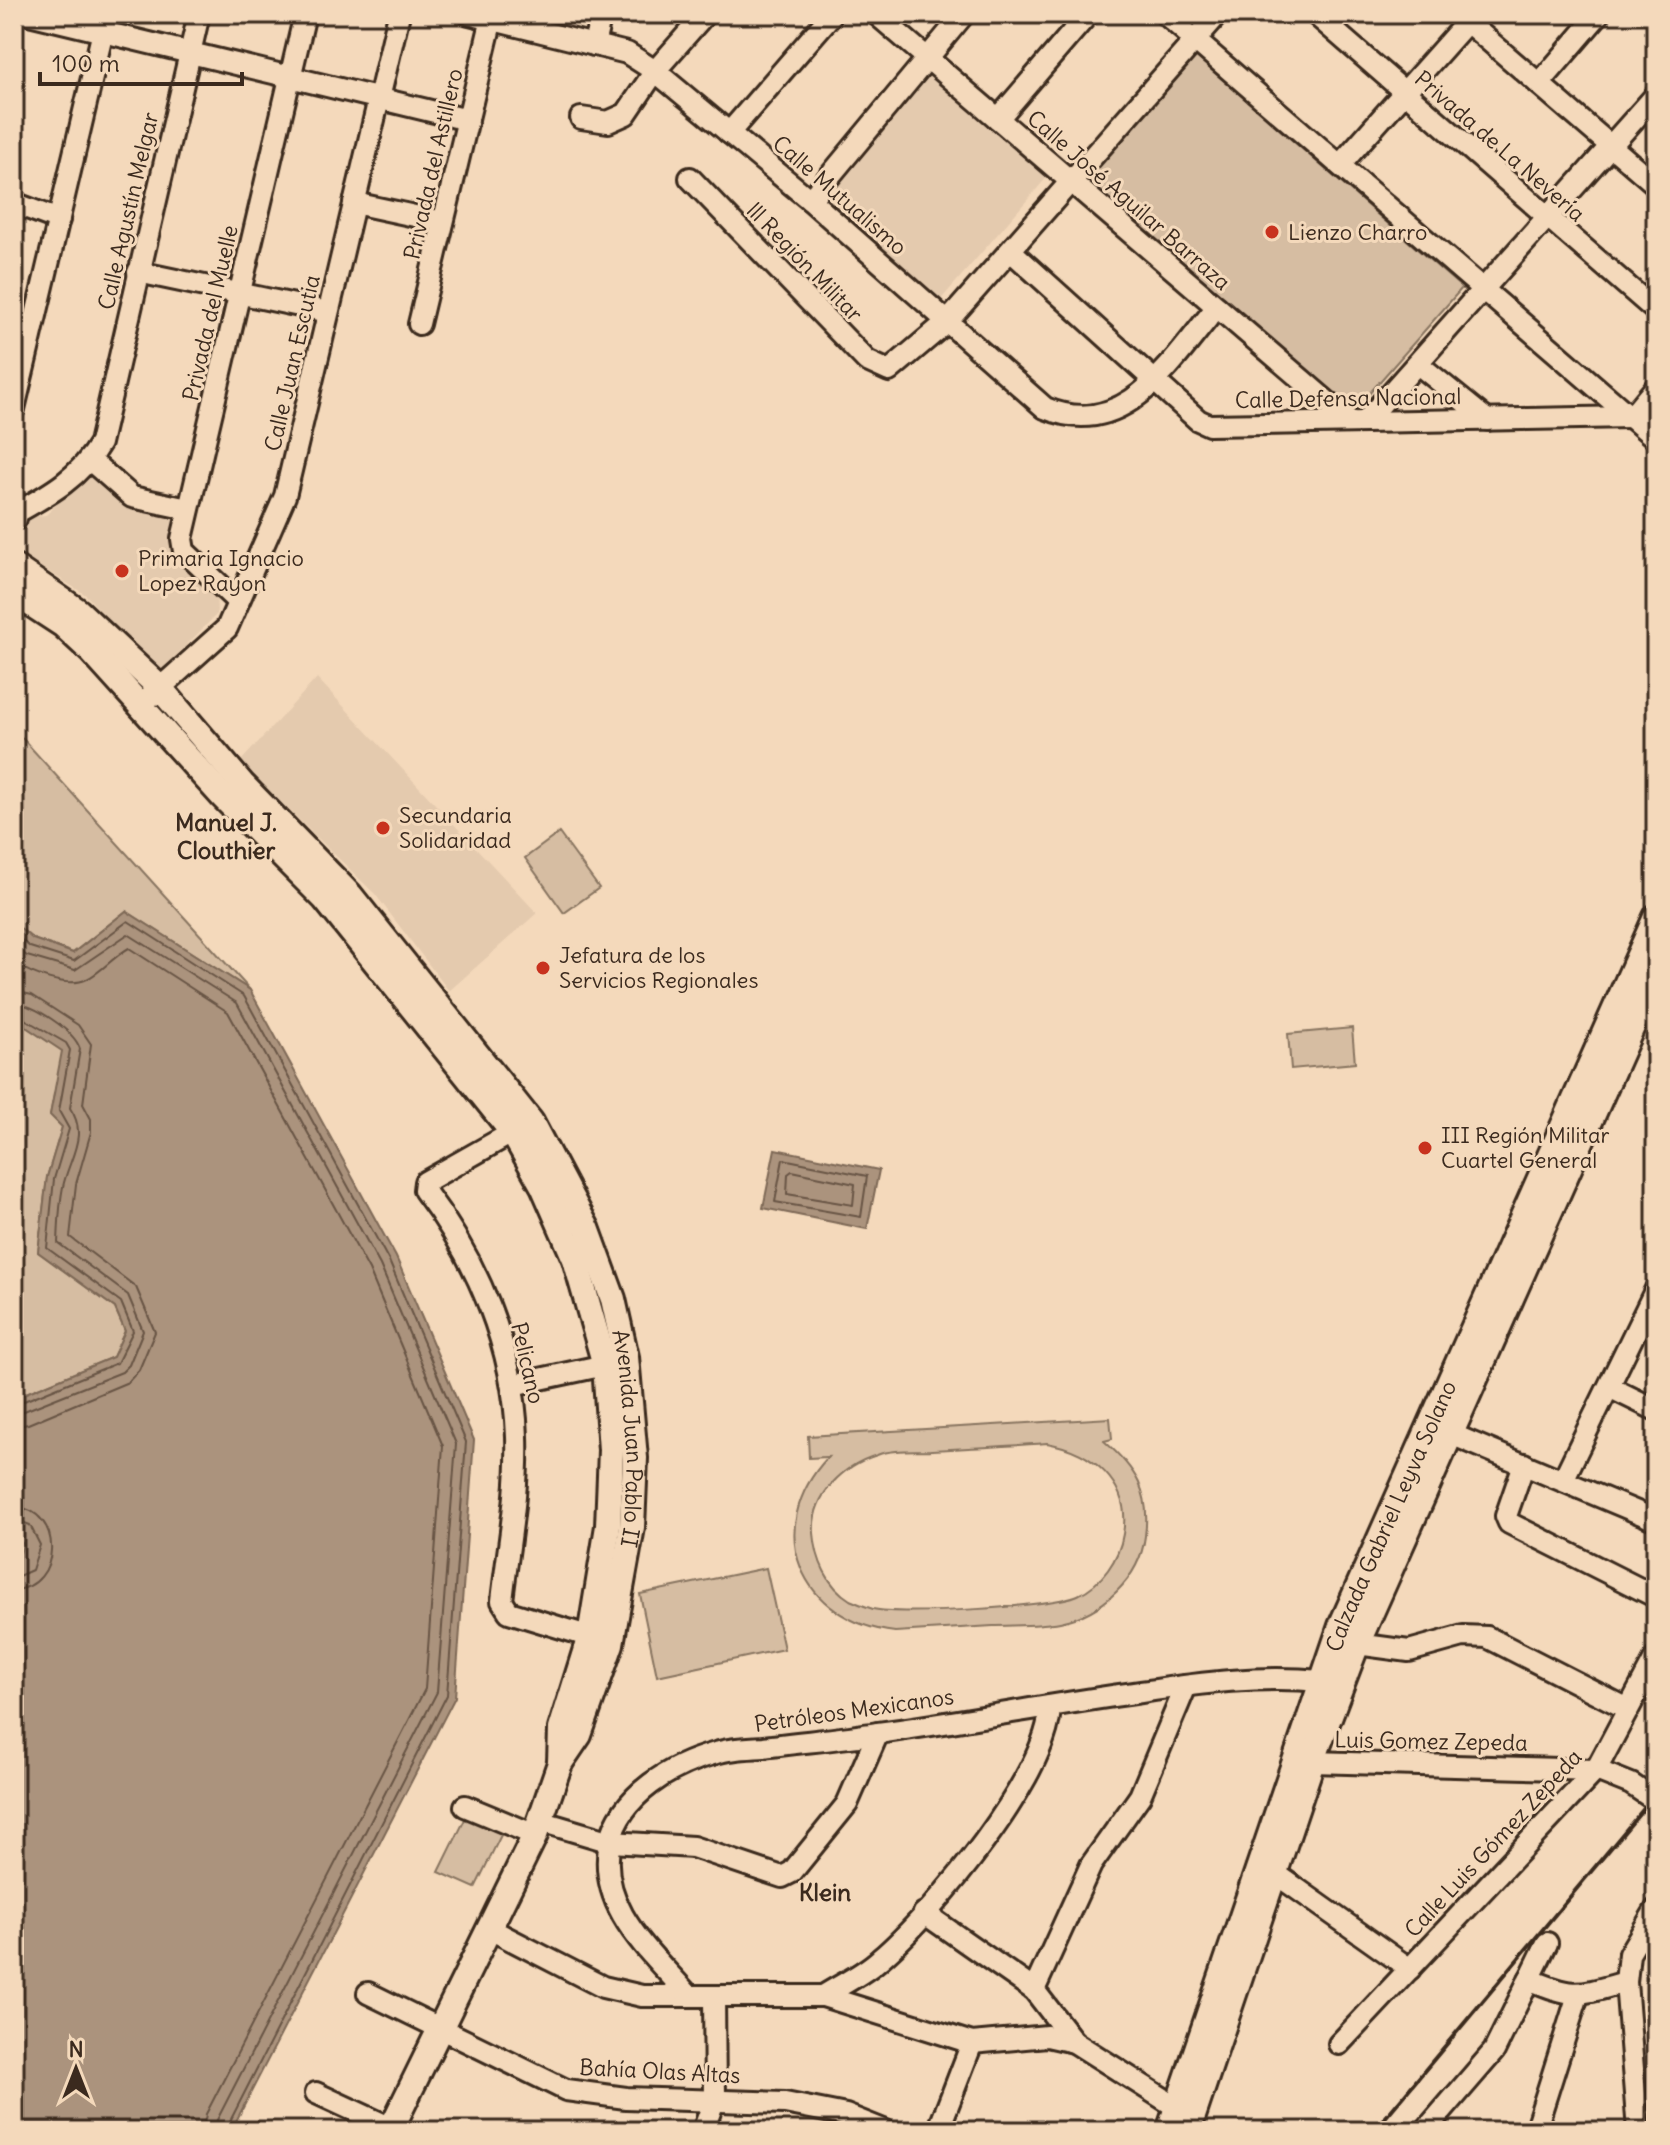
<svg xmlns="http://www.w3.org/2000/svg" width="1670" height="2145" font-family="Delius,sans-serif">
	<rect width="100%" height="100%" fill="#f4d9bb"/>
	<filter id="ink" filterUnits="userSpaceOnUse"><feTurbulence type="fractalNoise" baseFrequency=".0125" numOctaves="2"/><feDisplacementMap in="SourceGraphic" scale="16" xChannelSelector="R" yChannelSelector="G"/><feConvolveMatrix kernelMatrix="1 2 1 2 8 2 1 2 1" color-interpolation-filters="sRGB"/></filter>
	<g filter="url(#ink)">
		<g fill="#e4caae">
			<polygon points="923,64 1048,176 937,304 805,190"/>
			<polygon points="94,468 184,515 172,551 216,587 217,614 158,674 86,595 22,555 19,528 26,517 46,515"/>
			<polygon points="317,678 537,913 449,991 375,894 240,762"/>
		</g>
		<g fill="#d6bda2" stroke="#887460" stroke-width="2" fill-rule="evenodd">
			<polygon points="1192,53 1462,288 1353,412 1083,177"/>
			<polygon points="14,729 250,990 126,911 73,953 33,939 14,923"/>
			<polygon points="559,833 599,888 564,913 525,858"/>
			<polygon points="14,1019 63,1051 50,1115 62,1127 47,1177 38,1252 115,1308 125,1331 113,1357 14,1398"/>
			<polygon points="1352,1028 1355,1063 1291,1069 1288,1034"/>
			<path d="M1110,1418l2,21 -8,2c32,28 47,51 41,95 -5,42 -43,78 -85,86 -21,4 -45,3 -67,4 -33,2 -65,4 -98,6 -95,-11 -134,-103 -67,-175l-19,1 -1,-22zM1047,1443c44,8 85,40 76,91 -4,25 -21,50 -45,61 -26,12 -177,21 -205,14 -7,-2 -16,-6 -23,-9 -23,-14 -34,-41 -36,-67 -3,-38 30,-68 63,-78 16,-6 37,-4 55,-5 38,-2 76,-4 115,-7z"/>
			<polygon points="766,1568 784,1649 657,1676 640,1594"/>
			<polygon points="468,1813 503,1831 475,1888 439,1872"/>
		</g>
		<g fill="#ab937d" stroke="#7e6957" stroke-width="2">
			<polygon points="126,911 250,990 396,1257 474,1440 455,1697 231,2131 14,2131 14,1572 23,1544 14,1534 14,1398 113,1357 125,1331 115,1308 38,1252 47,1177 62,1127 50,1115 62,1051 14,1019 14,923 33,939 73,953"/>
			<polygon points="775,1149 879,1170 867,1229 763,1208"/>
		</g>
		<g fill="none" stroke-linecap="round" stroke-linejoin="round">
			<g stroke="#685444" stroke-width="2">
				<polyline points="14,934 30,947 74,961 128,921 244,996 389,1261 466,1442 447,1695 225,2131"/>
				<polyline points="14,947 27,956 75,970 128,934 237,1003 380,1265 456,1444 437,1692 217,2120 215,2131"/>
				<path d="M14,963c17,11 54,26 73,16 16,-8 27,-23 42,-31l99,64 141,258 74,176 -18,243 -219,425 -3,17"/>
				<polyline points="14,991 32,995 78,1025 91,1044 83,1104 91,1119 91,1132 76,1184 70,1237 136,1287 155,1332 139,1370 128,1382 28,1424 14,1427"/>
				<path d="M14,1003c19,1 60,27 66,46l-10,59c17,25 3,44 -5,71 -6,19 -6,44 -7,64l70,52 15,36 -14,34 -7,7 -108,43"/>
				<polyline points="14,1013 66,1043 70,1050 59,1111 69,1129 54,1179 47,1248 121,1302 133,1331 117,1363 14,1405"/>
				<polygon points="783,1159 867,1176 861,1217 775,1202"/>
				<polygon points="792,1171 855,1184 853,1205 787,1194 788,1174"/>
				<path d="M14,1507c51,2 48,81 0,83"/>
				<polyline points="14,1519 30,1525 40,1545 32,1570 14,1578"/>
			</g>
			<defs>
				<g id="minor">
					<polyline points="29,14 468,120"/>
					<path d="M469,14l158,39 28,18 155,129 235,208c81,34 126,-47 172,-101"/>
					<polyline points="876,14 1351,422"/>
					<polyline points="1165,14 1656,439"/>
					<polyline points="1315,14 1656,311"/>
					<polyline points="1458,14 1656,185"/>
					<polyline points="594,45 601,14"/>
					<polyline points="1539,84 1599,14"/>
					<polyline points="581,118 608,122 626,114 655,71 705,14"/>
					<polyline points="998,119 1088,14"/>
					<polyline points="729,133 832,14"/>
					<polyline points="1340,165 1474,14"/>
					<polyline points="690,178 867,361 889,371 948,321 1218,14"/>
					<polyline points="810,200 964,14"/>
					<polyline points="14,203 59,220"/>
					<polyline points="354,203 443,222"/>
					<polyline points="1011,251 1198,420 1209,425 1631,417 1656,387"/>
					<polyline points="138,272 328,312"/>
					<polyline points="419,324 493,14"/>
					<polyline points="1418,364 1487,420"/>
					<polyline points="14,409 107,14"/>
					<polyline points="1365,422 1656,95"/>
					<polyline points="90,460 132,497 188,509"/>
					<path d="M14,514c34,-19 66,-36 86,-71l99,-429"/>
					<polyline points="238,602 184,551 182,539 305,14"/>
					<polyline points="149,698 227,628 285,496 399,14"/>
					<path d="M524,1126l-99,56 -1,8c54,71 90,158 93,247 2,55 -9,110 -15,164l7,11 95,29"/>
					<polyline points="512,1385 605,1365"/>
					<polyline points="1609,1387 1656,1410"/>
					<polyline points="1439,1429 1656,1520"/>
					<polyline points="1524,1464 1506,1516 1509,1523 1656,1597"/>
					<polyline points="1563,1480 1656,1289"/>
					<polyline points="1357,1644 1409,1651 1463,1636 1487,1637 1628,1709"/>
					<polyline points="1312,1762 1596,1770 1631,1784 1656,1801"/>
					<polyline points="465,1806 535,1835"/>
					<polyline points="540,1821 611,1842 693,1847 782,1877 792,1872 847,1804 878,1733"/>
					<polyline points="1276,1874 1410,1969"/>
					<polyline points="924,1913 1034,1990 1074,2042"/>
					<polyline points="490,1929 603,1987 642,1996 823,1996 972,2043 1047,2036 1074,2042 1178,2108"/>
					<path d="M1529,1979c46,20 50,16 97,3"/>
					<polyline points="1034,1990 1091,1865 1140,1796 1186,1686"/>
					<polyline points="368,1993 566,2090 626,2098 785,2103 846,2115 886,2131"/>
					<path d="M689,1996c-38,-44 -93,-89 -79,-154 11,-48 62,-77 106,-89 15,-5 33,-5 48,-6 38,-5 76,-8 114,-14 88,-12 175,-29 263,-41 60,-9 119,-17 180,-11"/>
					<path d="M823,1996c19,-12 41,-22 57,-37 52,-44 170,-186 170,-253"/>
					<polyline points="1339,2044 1596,1770 1656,1657"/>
					<polyline points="316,2093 398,2131"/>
					<polyline points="703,2131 715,2098 714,1996"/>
					<polyline points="938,2131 972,2043"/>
					<polyline points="1425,2131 1494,2051 1547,1943"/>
					<polyline points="1535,2131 1578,1995"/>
					<polyline points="1638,2131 1626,1982 1629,1954 1656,1909"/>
				</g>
				<g id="major">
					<polyline points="14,518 15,513"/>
					<path id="s1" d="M14,567l64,44 82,77 82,96 108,111 181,227 56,106 26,71 13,58 9,101 -3,69 -21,117 -32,91 -19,28"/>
					<polyline points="14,593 63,625 91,651 223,797 325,899 513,1133 543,1186 575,1259 605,1365 611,1450 608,1526 590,1636 561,1729 560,1763 535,1835 390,2131"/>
					<path id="s2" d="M1169,2131l172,-505 315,-709"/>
					<polyline points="1188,2131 1312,1762 1357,1644 1656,973"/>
				</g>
			</defs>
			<use href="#minor" stroke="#3b2a1e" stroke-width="26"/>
			<use href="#major" stroke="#3b2a1e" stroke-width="30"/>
			<use href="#minor" stroke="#f4d9bb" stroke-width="20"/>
			<use href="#major" stroke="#f4d9bb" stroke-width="24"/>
			<polyline stroke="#3b2a1e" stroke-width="4" points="1374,2131 1656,1794"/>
		</g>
	</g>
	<g fill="#c8321e" stroke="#f4d9bb" stroke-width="3">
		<circle cx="1272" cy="232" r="8"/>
		<circle cx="122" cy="571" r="8"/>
		<circle cx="383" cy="828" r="8"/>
		<circle cx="543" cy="968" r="8"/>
		<circle cx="1425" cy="1148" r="8"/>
	</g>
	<g text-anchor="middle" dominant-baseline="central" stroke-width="6" stroke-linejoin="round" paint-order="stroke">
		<g font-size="22" fill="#3b2a1e" stroke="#f4d9bb">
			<text transform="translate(1500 146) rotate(41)">Privada de La Nevería</text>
			<text transform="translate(433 164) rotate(-77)">Privada del Astillero</text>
			<text transform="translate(840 195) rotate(41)">Calle Mutualismo</text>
			<text transform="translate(1129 200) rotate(41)">Calle José Aguilar Barraza</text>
			<text transform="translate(128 211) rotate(-77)">Calle Agustín Melgar</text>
			<text transform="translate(805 262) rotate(46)">lll Región Militar</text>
			<text transform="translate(210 313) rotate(-77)">Privada del Muelle</text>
			<text transform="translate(292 363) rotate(-77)">Calle Juan Escutia</text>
			<text transform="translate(1348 398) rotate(-1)">Calle Defensa Nacional</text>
			<text transform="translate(528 1363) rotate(77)">Pelicano</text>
			<text stroke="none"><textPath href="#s1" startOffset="1098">Avenida Juan Pablo II</textPath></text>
			<text stroke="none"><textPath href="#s2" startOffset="654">Calzada Gabriel Leyva Solano</textPath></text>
			<text transform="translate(854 1710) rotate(-8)">Petróleos Mexicanos</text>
			<text transform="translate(1431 1741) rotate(1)">Luis Gomez Zepeda</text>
			<text transform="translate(1493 1843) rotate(-47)">Calle Luis Gómez Zepeda</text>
			<text transform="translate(660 2071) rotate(3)">Bahía Olas Altas</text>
		</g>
		<g font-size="22" fill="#3b2a1e" stroke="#f4d9bb" text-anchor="start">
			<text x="1288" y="232">Lienzo Charro</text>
			<text x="138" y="558">Primaria Ignacio<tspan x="138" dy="25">Lopez Rayon</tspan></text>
			<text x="399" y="815">Secundaria<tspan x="399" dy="25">Solidaridad</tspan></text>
			<text x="559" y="955">Jefatura de los<tspan x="559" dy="25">Servicios Regionales</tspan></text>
			<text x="1441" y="1135">III Región Militar<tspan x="1441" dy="25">Cuartel General</tspan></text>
		</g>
		<g font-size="24" font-weight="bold" fill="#3b2a1e" stroke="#f4d9bb">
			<text x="226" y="822">Manuel J.<tspan x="226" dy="28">Clouthier</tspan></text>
			<text x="825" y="1892">Klein</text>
		</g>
	</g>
	<rect width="1670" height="2145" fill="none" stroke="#f4d9bb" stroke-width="48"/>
	<rect x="24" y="24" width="1622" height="2097" fill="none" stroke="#3b2a1e" stroke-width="3" filter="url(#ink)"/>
	<g transform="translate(76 2069)" stroke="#f4d9bb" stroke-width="6" paint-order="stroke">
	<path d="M0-6L14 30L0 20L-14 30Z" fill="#3b2a1e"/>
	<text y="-12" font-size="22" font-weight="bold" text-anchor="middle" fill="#3b2a1e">N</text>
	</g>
	<path d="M40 72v12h202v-12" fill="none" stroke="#3b2a1e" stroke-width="4"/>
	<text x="52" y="72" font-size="24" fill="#3b2a1e" stroke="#f4d9bb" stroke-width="6" paint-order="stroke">100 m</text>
</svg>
